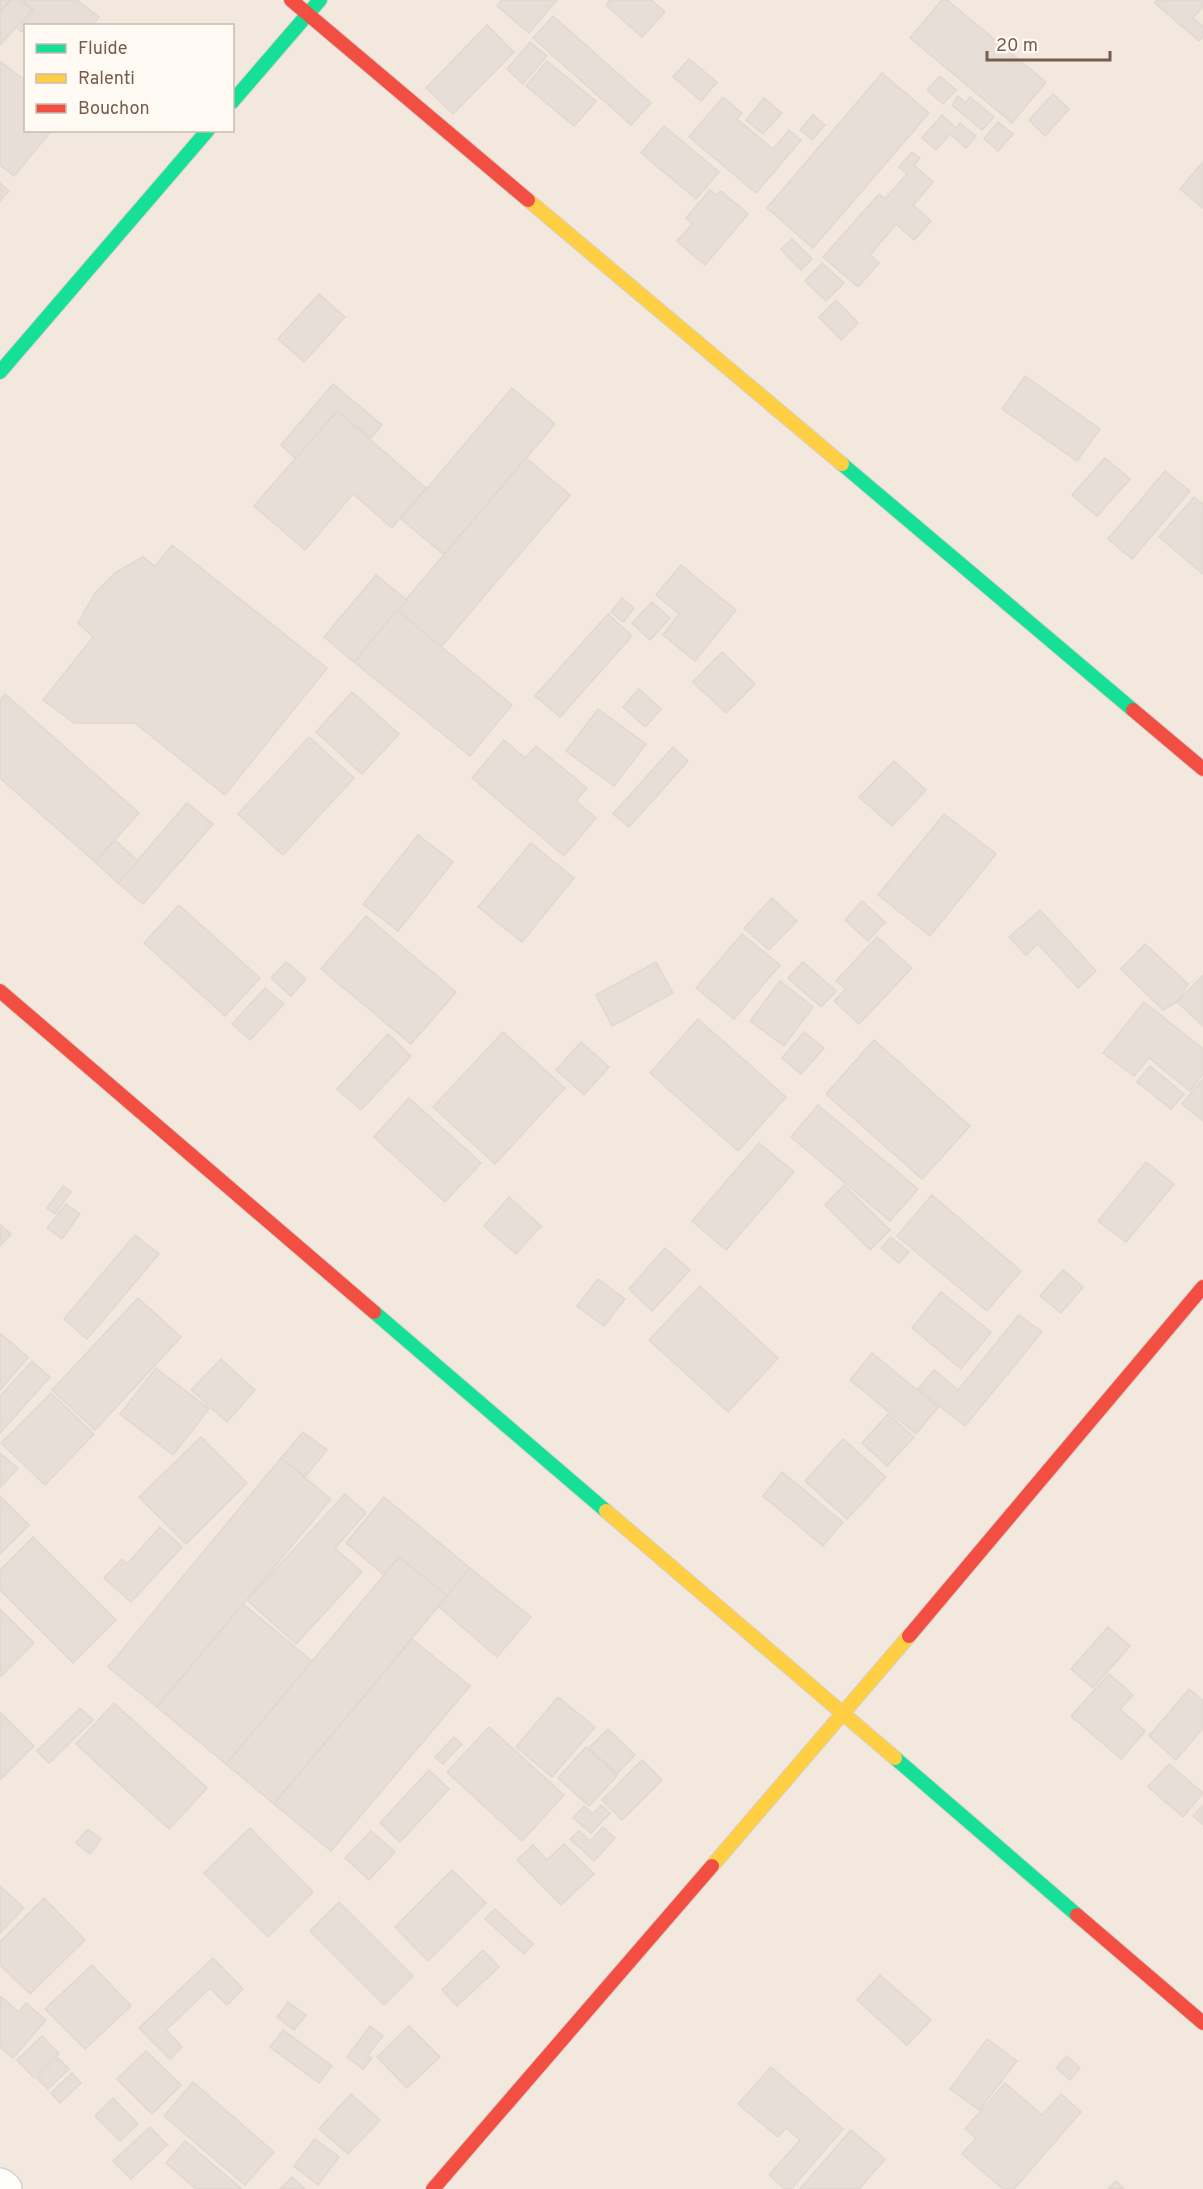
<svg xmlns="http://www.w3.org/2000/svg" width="1203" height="2189" font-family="Overpass,sans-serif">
	<rect width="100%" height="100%" fill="#f9f5f0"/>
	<path fill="#f2e8de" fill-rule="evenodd" d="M0,0h1203v2189h-1203zM26,26h206v104h-206z"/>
	<g fill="#e6ded7" stroke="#e2d8d2" stroke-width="1.5">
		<polygon points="0,0 10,0 0,11"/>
		<polygon points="11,0 19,0 32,10 0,45 0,13"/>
		<polygon points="22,0 77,0 99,17 91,26 26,26 26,34 18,29 34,10"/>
		<polygon points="502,0 557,0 529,33 497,6"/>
		<polygon points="610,0 651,0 665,12 642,37 606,5"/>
		<polygon points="942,0 947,0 1046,82 1012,123 910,38"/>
		<polygon points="1157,0 1203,0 1203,6 1193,18 1203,26 1203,36 1199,41 1155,3"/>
		<polygon points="553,16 651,103 631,125 533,38"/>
		<polygon points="487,25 514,52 453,114 426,88"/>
		<polygon points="530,42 547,56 523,84 507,69"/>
		<polygon points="689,59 717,82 701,101 673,77"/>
		<polygon points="0,61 26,81 26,130 52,130 14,176 0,165"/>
		<polygon points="547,61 596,101 574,126 526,86"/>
		<polygon points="882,73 929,113 813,248 767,208"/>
		<polygon points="940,76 956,90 943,104 927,90"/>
		<polygon points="1053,94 1069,109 1045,136 1029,120"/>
		<polygon points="958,96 965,103 970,97 994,117 982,130 952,105"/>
		<polygon points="723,97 742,113 737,119 773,149 789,130 801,140 756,193 689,137"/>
		<polygon points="764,98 782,113 763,134 746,120"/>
		<polygon points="813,115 825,125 812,140 800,130"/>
		<polygon points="942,115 956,128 960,123 976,136 966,148 950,134 936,150 922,138"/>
		<polygon points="998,122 1013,134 998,151 984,139"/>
		<polygon points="664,126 719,172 696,199 641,153"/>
		<polygon points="912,152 920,158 914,165 933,182 913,205 931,221 914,240 896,224 870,255 879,263 858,287 823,257 879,194 885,199 907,174 899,167"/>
		<polygon points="1203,162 1203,208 1180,189"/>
		<polygon points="0,183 9,191 0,201"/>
		<polygon points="710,190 717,195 721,191 748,214 705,265 677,241 692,224 686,218"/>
		<polygon points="792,239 812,259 801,270 781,249"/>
		<polygon points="822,263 844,283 826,301 805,281"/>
		<polygon points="319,294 345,317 304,362 278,339"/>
		<polygon points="836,300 858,323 841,340 819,317"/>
		<polygon points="1025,376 1100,429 1077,461 1002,409"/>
		<polygon points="333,384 382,425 371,438 337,411 296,459 281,445"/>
		<polygon points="512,388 555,424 444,555 401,519"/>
		<polygon points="337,411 426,488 392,528 353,494 305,550 254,506"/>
		<polygon points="526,458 570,495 441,647 397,610"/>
		<polygon points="1105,458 1130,479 1097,516 1072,495"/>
		<polygon points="1165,471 1190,491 1132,559 1108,539"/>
		<polygon points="1194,497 1203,504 1203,574 1159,537"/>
		<polygon points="172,545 327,668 225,795 135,723 74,723 43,700 93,637 78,623 95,593 116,572 143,557 155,566"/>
		<polygon points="681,565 736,610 695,661 663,635 679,614 656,595"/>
		<polygon points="376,575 407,600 354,662 324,637"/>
		<polygon points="622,598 634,608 623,622 611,612"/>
		<polygon points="652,602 670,618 650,640 632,623"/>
		<polygon points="397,610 512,705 470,756 354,662"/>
		<polygon points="608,614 632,636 560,717 535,696"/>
		<polygon points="722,652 755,684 726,713 693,682"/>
		<polygon points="639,689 661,709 645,727 623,707"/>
		<polygon points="352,692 399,734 362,774 316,732"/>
		<polygon points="5,694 139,813 95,862 0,778 0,700"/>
		<polygon points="598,709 646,744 614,786 566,751"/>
		<polygon points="309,737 354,778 283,855 238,814"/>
		<polygon points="504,740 525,758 536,746 587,788 576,801 596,818 564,856 472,778"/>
		<polygon points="673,747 688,761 629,827 613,814"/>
		<polygon points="894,761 926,790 892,826 859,797"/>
		<polygon points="187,803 213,824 143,904 118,883"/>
		<polygon points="944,814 996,854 930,936 878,895"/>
		<polygon points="418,835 453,862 398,931 363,904"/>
		<polygon points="115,840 138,861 118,883 95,862"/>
		<polygon points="531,843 574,878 522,942 478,907"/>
		<polygon points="772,898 797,921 769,950 744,928"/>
		<polygon points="862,901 885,922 868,941 845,920"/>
		<polygon points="179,905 260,978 225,1016 144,943"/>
		<polygon points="1040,910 1096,971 1078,988 1038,944 1026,955 1009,937"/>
		<polygon points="366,916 456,992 411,1044 321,969"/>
		<polygon points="742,934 780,965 734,1019 696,988"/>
		<polygon points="877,937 912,968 859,1024 834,1001 846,989 836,981"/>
		<polygon points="1145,944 1188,984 1177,1002 1163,1010 1121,969"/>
		<polygon points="286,962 306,979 291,996 271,978"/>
		<polygon points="656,962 673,993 612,1026 596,995"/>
		<polygon points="803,962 836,991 821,1007 788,978"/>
		<polygon points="1203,975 1203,1026 1177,1002"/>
		<polygon points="780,981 813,1007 784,1046 750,1021"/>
		<polygon points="265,988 284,1004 250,1040 232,1024"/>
		<polygon points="1144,1002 1203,1049 1203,1074 1190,1091 1149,1058 1134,1076 1103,1053"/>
		<polygon points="698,1019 786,1097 738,1151 650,1073"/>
		<polygon points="503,1032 565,1088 495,1164 433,1107"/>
		<polygon points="804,1032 824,1048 801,1074 782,1058"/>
		<polygon points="388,1034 411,1056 361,1110 337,1089"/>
		<polygon points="874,1040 970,1126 922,1179 826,1094"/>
		<polygon points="581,1042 609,1067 584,1095 556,1070"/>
		<polygon points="1150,1066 1184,1094 1171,1109 1137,1082"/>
		<polygon points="1203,1079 1203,1121 1182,1104"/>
		<polygon points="409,1098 481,1163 445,1202 374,1137"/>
		<polygon points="818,1105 918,1189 890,1221 791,1137"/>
		<polygon points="759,1143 794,1172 726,1250 692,1221"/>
		<polygon points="1146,1162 1174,1184 1126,1242 1098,1221"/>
		<polygon points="844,1185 890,1230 870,1250 825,1205"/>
		<polygon points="63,1186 71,1192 55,1214 47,1208"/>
		<polygon points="932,1195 1021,1271 987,1311 897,1236"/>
		<polygon points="509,1197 541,1226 516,1254 484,1226"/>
		<polygon points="66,1204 80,1214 62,1239 47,1228"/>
		<polygon points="0,1224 11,1234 0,1246"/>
		<polygon points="135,1235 159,1254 87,1339 64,1319"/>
		<polygon points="891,1237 909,1252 899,1263 881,1248"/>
		<polygon points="665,1248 690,1270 652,1311 629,1289"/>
		<polygon points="1063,1270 1083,1287 1061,1313 1040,1296"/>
		<polygon points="598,1279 625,1299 604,1326 577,1306"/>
		<polygon points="700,1286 778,1358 728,1412 649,1340"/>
		<polygon points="941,1292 991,1332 961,1369 912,1328"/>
		<polygon points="138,1298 181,1337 95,1430 52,1390"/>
		<polygon points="1019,1315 1042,1332 965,1426 918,1389 934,1370 958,1390"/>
		<polygon points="0,1333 28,1357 0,1390"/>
		<polygon points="872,1353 938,1407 916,1434 850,1380"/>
		<polygon points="221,1359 255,1390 227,1422 191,1390"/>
		<polygon points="32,1361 50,1377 0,1433 0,1396"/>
		<polygon points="156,1368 209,1409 173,1455 120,1414"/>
		<polygon points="51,1393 94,1434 45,1485 1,1443"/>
		<polygon points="888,1414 914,1437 887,1466 862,1443"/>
		<polygon points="303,1432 327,1450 305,1477 281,1458"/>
		<polygon points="201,1437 247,1483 186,1544 139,1497"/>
		<polygon points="843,1439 886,1477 847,1519 805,1481"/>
		<polygon points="0,1453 18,1468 0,1488"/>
		<polygon points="281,1458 331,1499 157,1707 108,1667"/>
		<polygon points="782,1472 843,1522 823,1546 763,1496"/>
		<polygon points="345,1494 366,1513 335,1548 362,1572 296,1644 247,1600"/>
		<polygon points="0,1496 29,1525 0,1554"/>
		<polygon points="384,1497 470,1568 447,1596 399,1557 384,1575 346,1543"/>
		<polygon points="160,1527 182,1547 131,1602 104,1578 122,1559 127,1564"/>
		<polygon points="33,1537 116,1620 73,1663 0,1590 0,1570"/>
		<polygon points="399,1557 447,1596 274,1804 226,1764"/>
		<polygon points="470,1568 531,1617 497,1657 438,1606"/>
		<polygon points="243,1604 312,1661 226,1764 157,1707"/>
		<polygon points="0,1609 34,1643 1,1676 0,1676"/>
		<polygon points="1108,1627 1130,1646 1093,1688 1071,1669"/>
		<polygon points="412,1639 470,1686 331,1851 274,1804"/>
		<polygon points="1109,1674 1133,1695 1120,1709 1145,1731 1121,1759 1071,1716"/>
		<polygon points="1189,1689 1203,1701 1203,1728 1176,1760 1149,1736"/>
		<polygon points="558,1697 595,1727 552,1777 516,1747"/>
		<polygon points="114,1703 207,1788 169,1829 76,1744"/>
		<polygon points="80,1708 93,1720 49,1763 37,1751"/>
		<polygon points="0,1712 34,1746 0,1780"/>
		<polygon points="489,1727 564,1795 522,1841 447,1772"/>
		<polygon points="608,1729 635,1755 617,1774 589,1748"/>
		<polygon points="454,1737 462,1744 443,1764 435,1757"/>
		<polygon points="586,1747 617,1776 589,1806 558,1778"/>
		<polygon points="642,1760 662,1780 622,1820 602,1800"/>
		<polygon points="1169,1764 1203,1793 1183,1817 1148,1787"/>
		<polygon points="429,1770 449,1789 400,1842 380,1823"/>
		<polygon points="601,1805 610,1813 591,1833 573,1818 584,1806 593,1814"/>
		<polygon points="1203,1805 1203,1825 1193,1816"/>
		<polygon points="603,1827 615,1838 594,1861 570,1839 579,1831 590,1841"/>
		<polygon points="250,1828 313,1892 268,1937 204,1873"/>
		<polygon points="88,1829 101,1839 90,1854 76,1843"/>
		<polygon points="371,1831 395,1852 369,1880 345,1858"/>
		<polygon points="564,1844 594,1874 561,1905 517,1860 533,1845 547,1860"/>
		<polygon points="452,1870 486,1903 428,1961 395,1927"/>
		<polygon points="0,1886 24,1908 0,1933"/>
		<polygon points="44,1898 85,1940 30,1994 0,1965 0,1942"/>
		<polygon points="339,1902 413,1976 384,2005 310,1931"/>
		<polygon points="495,1909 533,1944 524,1954 485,1919"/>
		<polygon points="483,1950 499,1967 457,2006 442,1990"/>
		<polygon points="213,1958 243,1989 227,2005 210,1988 166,2030 182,2047 170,2059 139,2028"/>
		<polygon points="92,1965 131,2006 85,2049 45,2009"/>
		<polygon points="880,1975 931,2020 907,2045 857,2000"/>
		<polygon points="0,1996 19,2012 26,2003 46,2020 13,2058 0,2047"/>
		<polygon points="288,2002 306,2015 294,2030 277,2017"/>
		<polygon points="370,2026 383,2036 367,2056 372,2058 363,2069 347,2057"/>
		<polygon points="409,2026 440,2057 407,2088 377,2057"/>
		<polygon points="283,2030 332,2066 319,2083 270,2047"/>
		<polygon points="42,2036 59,2054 34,2078 17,2060"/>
		<polygon points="987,2039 1017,2061 979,2110 950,2089"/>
		<polygon points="146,2051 181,2085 152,2114 117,2079"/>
		<polygon points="1067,2056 1080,2068 1070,2080 1056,2068"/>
		<polygon points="58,2058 69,2069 48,2089 37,2078"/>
		<polygon points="771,2067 843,2129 791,2189 785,2189 769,2175 800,2140 786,2128 778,2137 738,2104"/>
		<polygon points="72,2073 81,2083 60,2103 51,2093"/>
		<polygon points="193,2082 274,2152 245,2185 164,2116"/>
		<polygon points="1005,2083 1042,2115 1061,2094 1081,2112 1014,2189 1003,2189 962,2154 976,2138 965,2129"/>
		<polygon points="351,2094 380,2120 348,2154 319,2129"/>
		<polygon points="113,2098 138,2124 120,2141 95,2116"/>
		<polygon points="150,2127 167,2145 131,2179 113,2161"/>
		<polygon points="851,2130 885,2159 859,2189 800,2189"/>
		<polygon points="315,2139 339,2157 318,2185 294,2166"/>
		<polygon points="185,2141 242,2189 196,2189 166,2163"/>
		<polygon points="292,2177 305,2189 280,2189"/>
		<polygon points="1116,2181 1124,2189 1108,2189"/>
	</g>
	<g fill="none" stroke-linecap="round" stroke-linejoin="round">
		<defs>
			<polyline id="street" points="0,2185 5,2189"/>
			<g id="fast">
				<polyline points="232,102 320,0"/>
				<polyline points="0,372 208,130"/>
				<polyline points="842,464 1133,710"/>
				<polyline points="374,1312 606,1511"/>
				<polyline points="895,1758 1077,1915"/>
			</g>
			<g id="slow">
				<polyline points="528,200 842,464"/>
				<polyline points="606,1511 895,1758"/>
				<polyline points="712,1866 909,1636"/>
			</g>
			<g id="jam">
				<polyline points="291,0 528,200"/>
				<polyline points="1133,710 1203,769"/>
				<polyline points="0,991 374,1312"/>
				<polyline points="909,1636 1203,1287"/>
				<polyline points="1077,1915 1203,2023"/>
				<polyline points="433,2189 712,1866"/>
			</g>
		</defs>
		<use href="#street" stroke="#d7d1cb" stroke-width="36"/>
		<use href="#fast" stroke="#d9d2cb" stroke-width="16"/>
		<use href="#slow" stroke="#d9d2cb" stroke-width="16"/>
		<use href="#jam" stroke="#d9d2cb" stroke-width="16"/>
		<use href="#street" stroke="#fefefd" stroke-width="33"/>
		<use href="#fast" stroke="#16e098" stroke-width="14"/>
		<use href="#slow" stroke="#ffcf43" stroke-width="14"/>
		<use href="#jam" stroke="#f24e42" stroke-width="14"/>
	</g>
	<rect x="24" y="24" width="210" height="108" fill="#fffaf3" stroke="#cabbb1" stroke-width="1.5"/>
	<rect x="36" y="44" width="30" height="9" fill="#16e098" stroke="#cabbb1" stroke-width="1.5"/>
	<text x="78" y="54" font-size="18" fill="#7a5c4d">Fluide</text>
	<rect x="36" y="74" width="30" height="9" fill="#ffcf43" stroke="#cabbb1" stroke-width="1.5"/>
	<text x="78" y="84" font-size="18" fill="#7a5c4d">Ralenti</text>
	<rect x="36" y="104" width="30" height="9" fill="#f24e42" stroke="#cabbb1" stroke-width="1.5"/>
	<text x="78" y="114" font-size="18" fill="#7a5c4d">Bouchon</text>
	<path d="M987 51v9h123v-9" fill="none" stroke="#7a5c4d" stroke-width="3"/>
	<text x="996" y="51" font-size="18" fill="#7a5c4d" stroke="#fffaf3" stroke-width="4.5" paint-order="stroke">20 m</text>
</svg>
